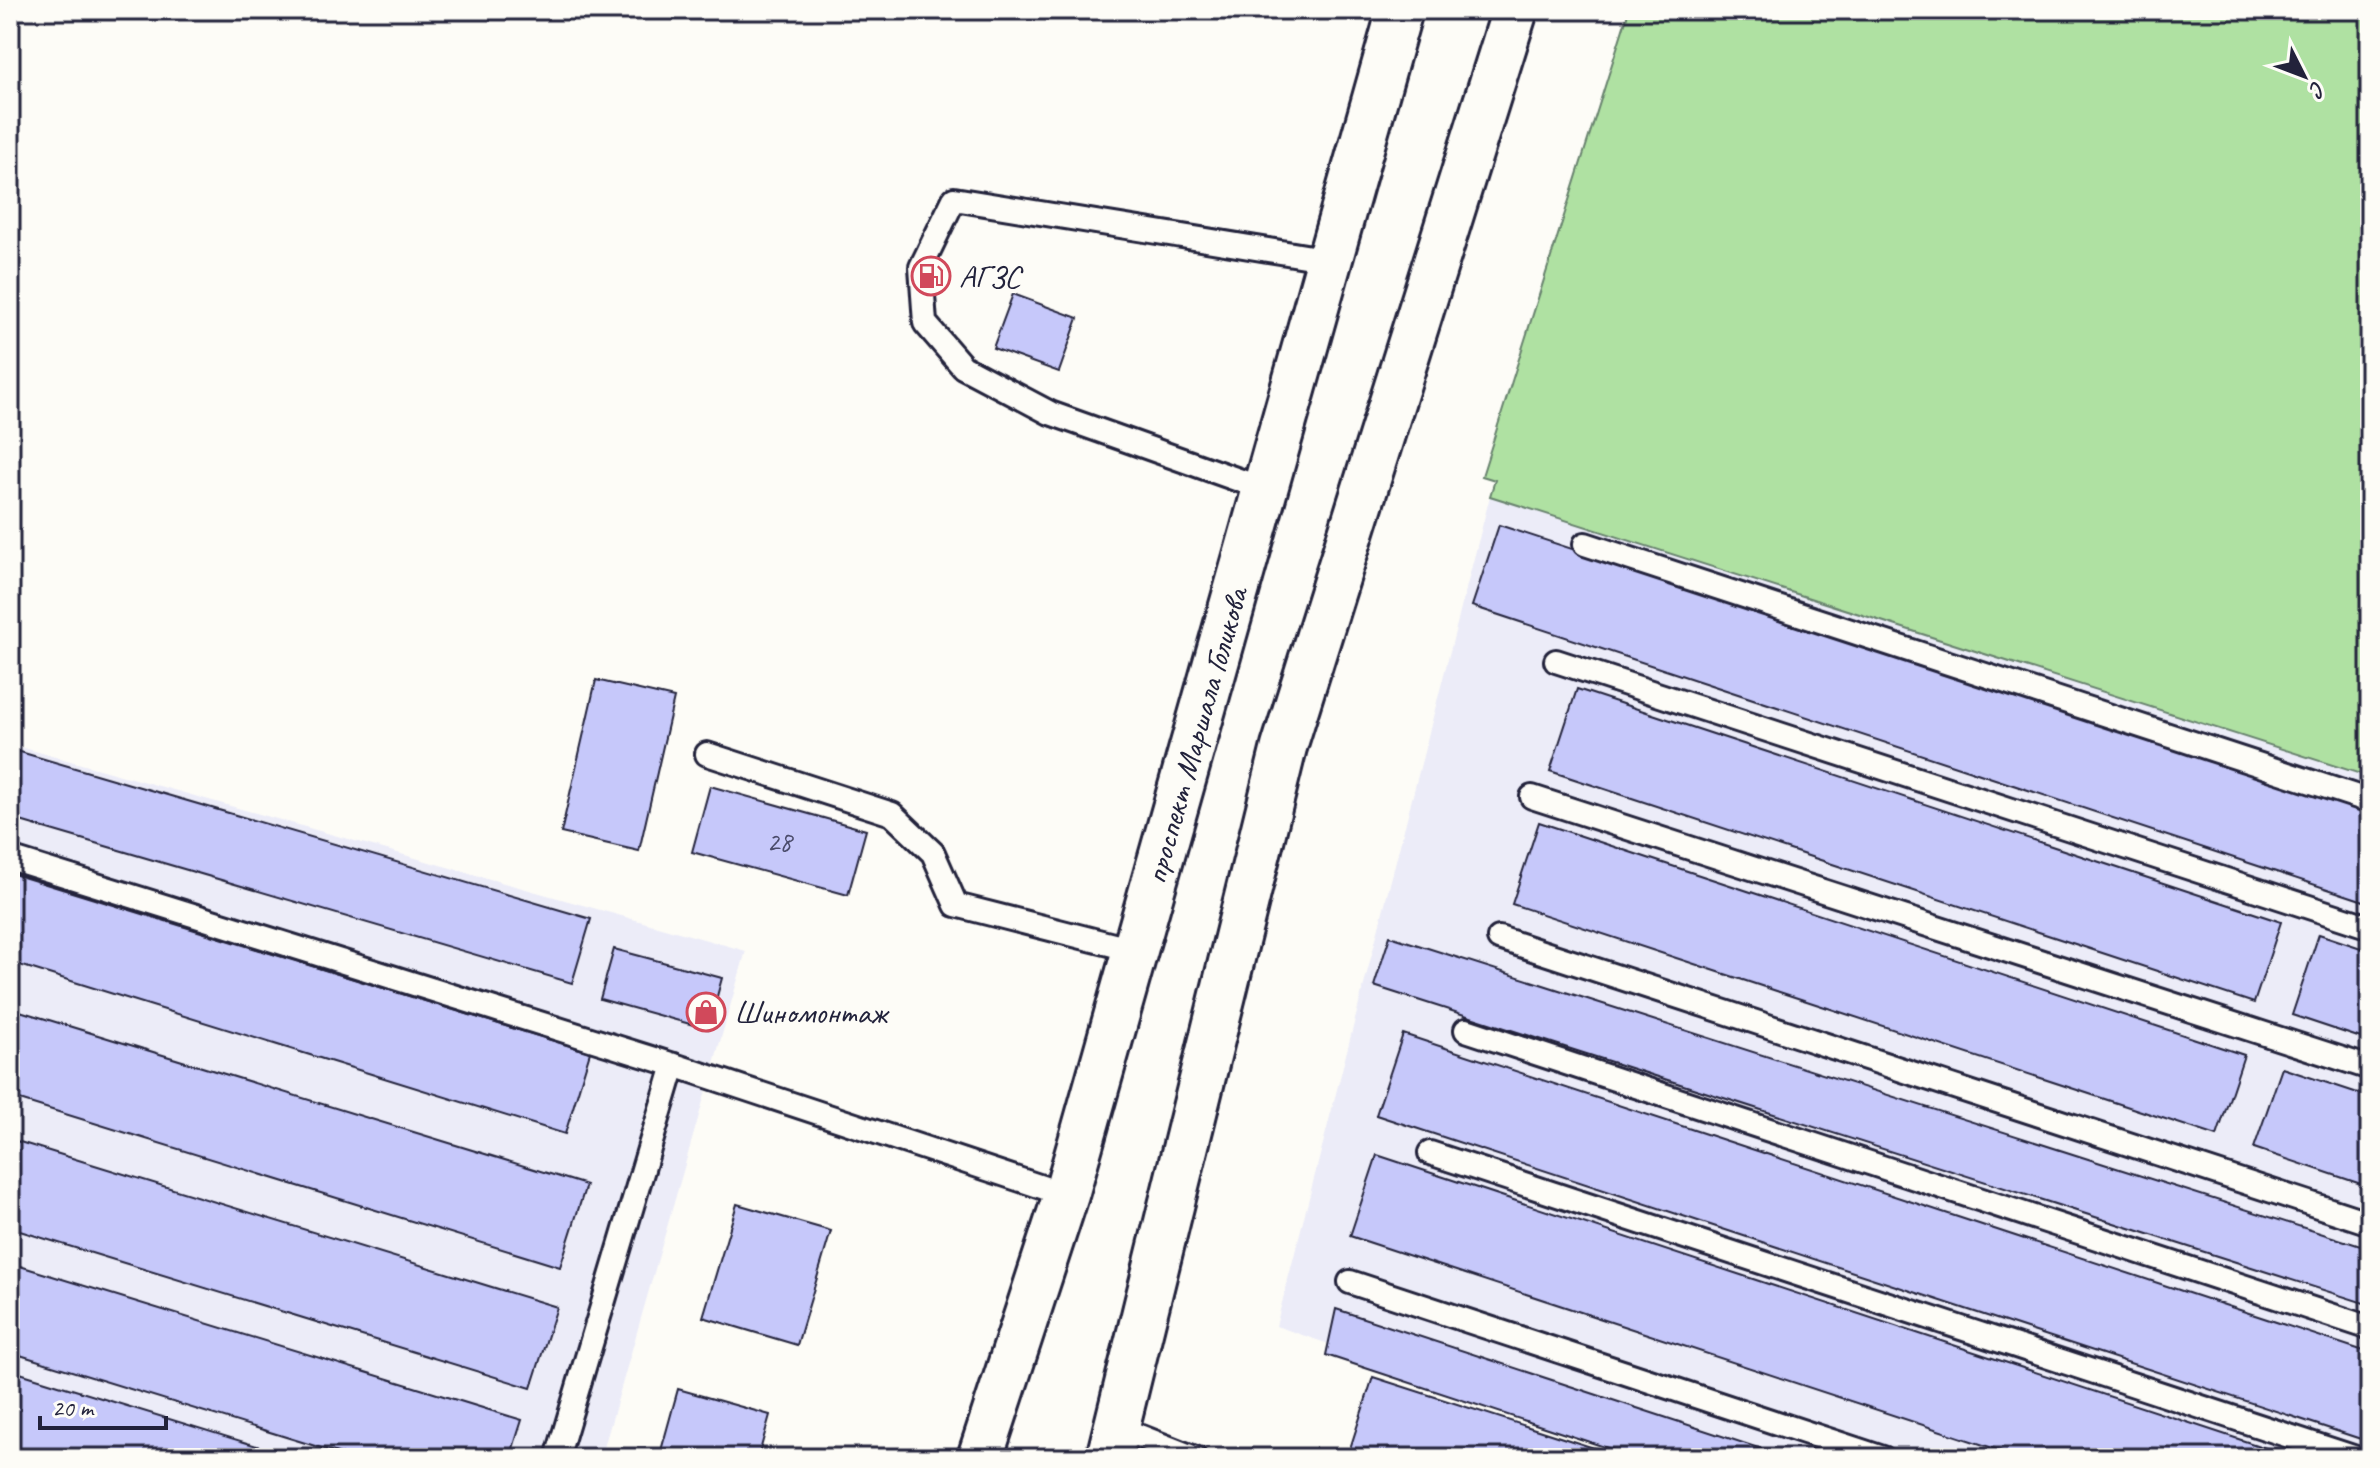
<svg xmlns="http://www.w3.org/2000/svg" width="2380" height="1468" font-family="Caveat,sans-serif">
	<rect width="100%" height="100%" fill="#fdfcf7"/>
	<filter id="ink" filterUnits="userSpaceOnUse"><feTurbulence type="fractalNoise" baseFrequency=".0125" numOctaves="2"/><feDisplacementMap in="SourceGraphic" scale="16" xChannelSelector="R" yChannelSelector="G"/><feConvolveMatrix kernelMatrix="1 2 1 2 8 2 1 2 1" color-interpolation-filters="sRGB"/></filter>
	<g filter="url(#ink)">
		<g fill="#ececf8">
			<polygon points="1490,496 2370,777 2370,1458 1663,1458 1276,1326"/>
			<polygon points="10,744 746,951 601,1458 10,1458"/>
		</g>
		<polygon fill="#afe1a2" stroke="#68826e" stroke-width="2" points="1629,10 2370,10 2370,777 1490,496 1495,480 1482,476"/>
		<g fill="#c6c8fa" stroke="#22223b" stroke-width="2">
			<polygon points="1013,294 1078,318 1059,372 993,348"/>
			<polygon points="1499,525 2370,811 2370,903 1472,606"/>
			<polygon points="596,680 674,698 639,851 561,833"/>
			<polygon points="1577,689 2281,922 2254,1003 1550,771"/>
			<polygon points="10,749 591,919 572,983 10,818"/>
			<polygon points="710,786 866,830 848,895 692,852"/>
			<polygon points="1539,822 2244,1055 2217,1136 1512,904"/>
			<polygon points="10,873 590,1052 565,1134 10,962"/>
			<polygon points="2319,934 2370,951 2370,1041 2292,1015"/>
			<polygon points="1390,936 2370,1249 2370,1305 1374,986"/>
			<polygon points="614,949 722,978 708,1029 600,999"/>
			<polygon points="10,1008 586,1185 560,1267 10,1097"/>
			<polygon points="1403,1034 2370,1353 2370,1442 1376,1115"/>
			<polygon points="2282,1068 2370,1097 2370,1187 2254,1148"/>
			<polygon points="10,1139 557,1307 531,1388 10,1228"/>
			<polygon points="1377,1155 2296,1458 2023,1458 1350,1236"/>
			<polygon points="737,1204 831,1231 797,1345 703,1317"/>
			<polygon points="10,1263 522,1420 510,1458 354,1458 10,1352"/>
			<polygon points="1336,1309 1789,1458 1638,1458 1326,1355"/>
			<polygon points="10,1370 296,1458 10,1458"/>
			<polygon points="1373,1377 1625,1458 1347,1458"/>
			<polygon points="678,1389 770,1415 758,1458 659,1458"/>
		</g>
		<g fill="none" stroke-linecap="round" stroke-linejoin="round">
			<defs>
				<g id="lane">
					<polyline points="1264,489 1050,413 963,367 925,323 921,267 954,199 1330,260"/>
					<polyline points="1585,544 2370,801"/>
					<polyline points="1556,661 2370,927"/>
					<polyline points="707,754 892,814 933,853 956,905 1133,950"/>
					<polyline points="1532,797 2370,1068"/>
					<polyline points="10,858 674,1065"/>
					<polyline points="1499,938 2370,1223"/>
					<polyline points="1466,1030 2370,1328"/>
					<polyline points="1430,1153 2356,1458"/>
					<polyline points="1350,1282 1883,1458"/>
					<polyline points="1119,1428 1195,1458"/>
					<polyline points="557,1458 674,1065 1066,1195"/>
				</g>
				<g id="secondary">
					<path id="s1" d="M980,1458l86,-263 334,-1185"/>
					<polyline points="1109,1458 1284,747 1515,10"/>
				</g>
			</defs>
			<use href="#lane" stroke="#22223b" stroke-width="28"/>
			<use href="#secondary" stroke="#22223b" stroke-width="50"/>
			<use href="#lane" stroke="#fdfcf7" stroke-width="22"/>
			<use href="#secondary" stroke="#fdfcf7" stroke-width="44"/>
		</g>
	</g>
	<defs>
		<symbol id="fuel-ring" viewBox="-11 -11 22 22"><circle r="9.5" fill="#fdfcf7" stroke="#d1495b" stroke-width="1.5"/><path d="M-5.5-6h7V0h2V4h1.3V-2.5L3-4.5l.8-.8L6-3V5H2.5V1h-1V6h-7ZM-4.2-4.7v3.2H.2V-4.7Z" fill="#d1495b"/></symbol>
		<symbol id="shop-ring" viewBox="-11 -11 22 22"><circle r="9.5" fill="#fdfcf7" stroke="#d1495b" stroke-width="1.5"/><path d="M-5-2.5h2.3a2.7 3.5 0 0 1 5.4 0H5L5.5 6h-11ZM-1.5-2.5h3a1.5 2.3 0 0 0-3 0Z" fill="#d1495b"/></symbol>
	</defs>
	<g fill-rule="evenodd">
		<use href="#fuel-ring" x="909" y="254" width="44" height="44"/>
		<use href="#shop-ring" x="684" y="990" width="44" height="44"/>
	</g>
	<g text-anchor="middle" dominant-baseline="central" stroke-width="8" stroke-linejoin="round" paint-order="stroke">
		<g font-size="28" fill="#4b4c6b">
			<text x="779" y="841">28</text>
		</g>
		<g font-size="32" fill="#22223b" stroke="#fdfcf7" text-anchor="start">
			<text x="959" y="276">АГЗС</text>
			<text x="734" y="1012">Шиномонтаж</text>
		</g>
		<g font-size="32" fill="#22223b" stroke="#fdfcf7">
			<text stroke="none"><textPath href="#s1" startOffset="754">проспект Маршала Голикова</textPath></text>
		</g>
	</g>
	<rect width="2380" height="1468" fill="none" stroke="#fdfcf7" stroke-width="40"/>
	<rect x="20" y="20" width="2340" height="1428" fill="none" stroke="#22223b" stroke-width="3" filter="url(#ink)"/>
	<g transform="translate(2304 76) rotate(132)" stroke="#fdfcf7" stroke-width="6" paint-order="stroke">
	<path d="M0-6L14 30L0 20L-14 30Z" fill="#22223b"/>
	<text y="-12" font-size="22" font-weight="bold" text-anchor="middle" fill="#22223b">С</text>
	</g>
	<path d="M40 1416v12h126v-12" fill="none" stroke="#22223b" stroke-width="4"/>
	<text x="52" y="1416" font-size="24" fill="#22223b" stroke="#fdfcf7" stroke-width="6" paint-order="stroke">20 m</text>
</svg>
